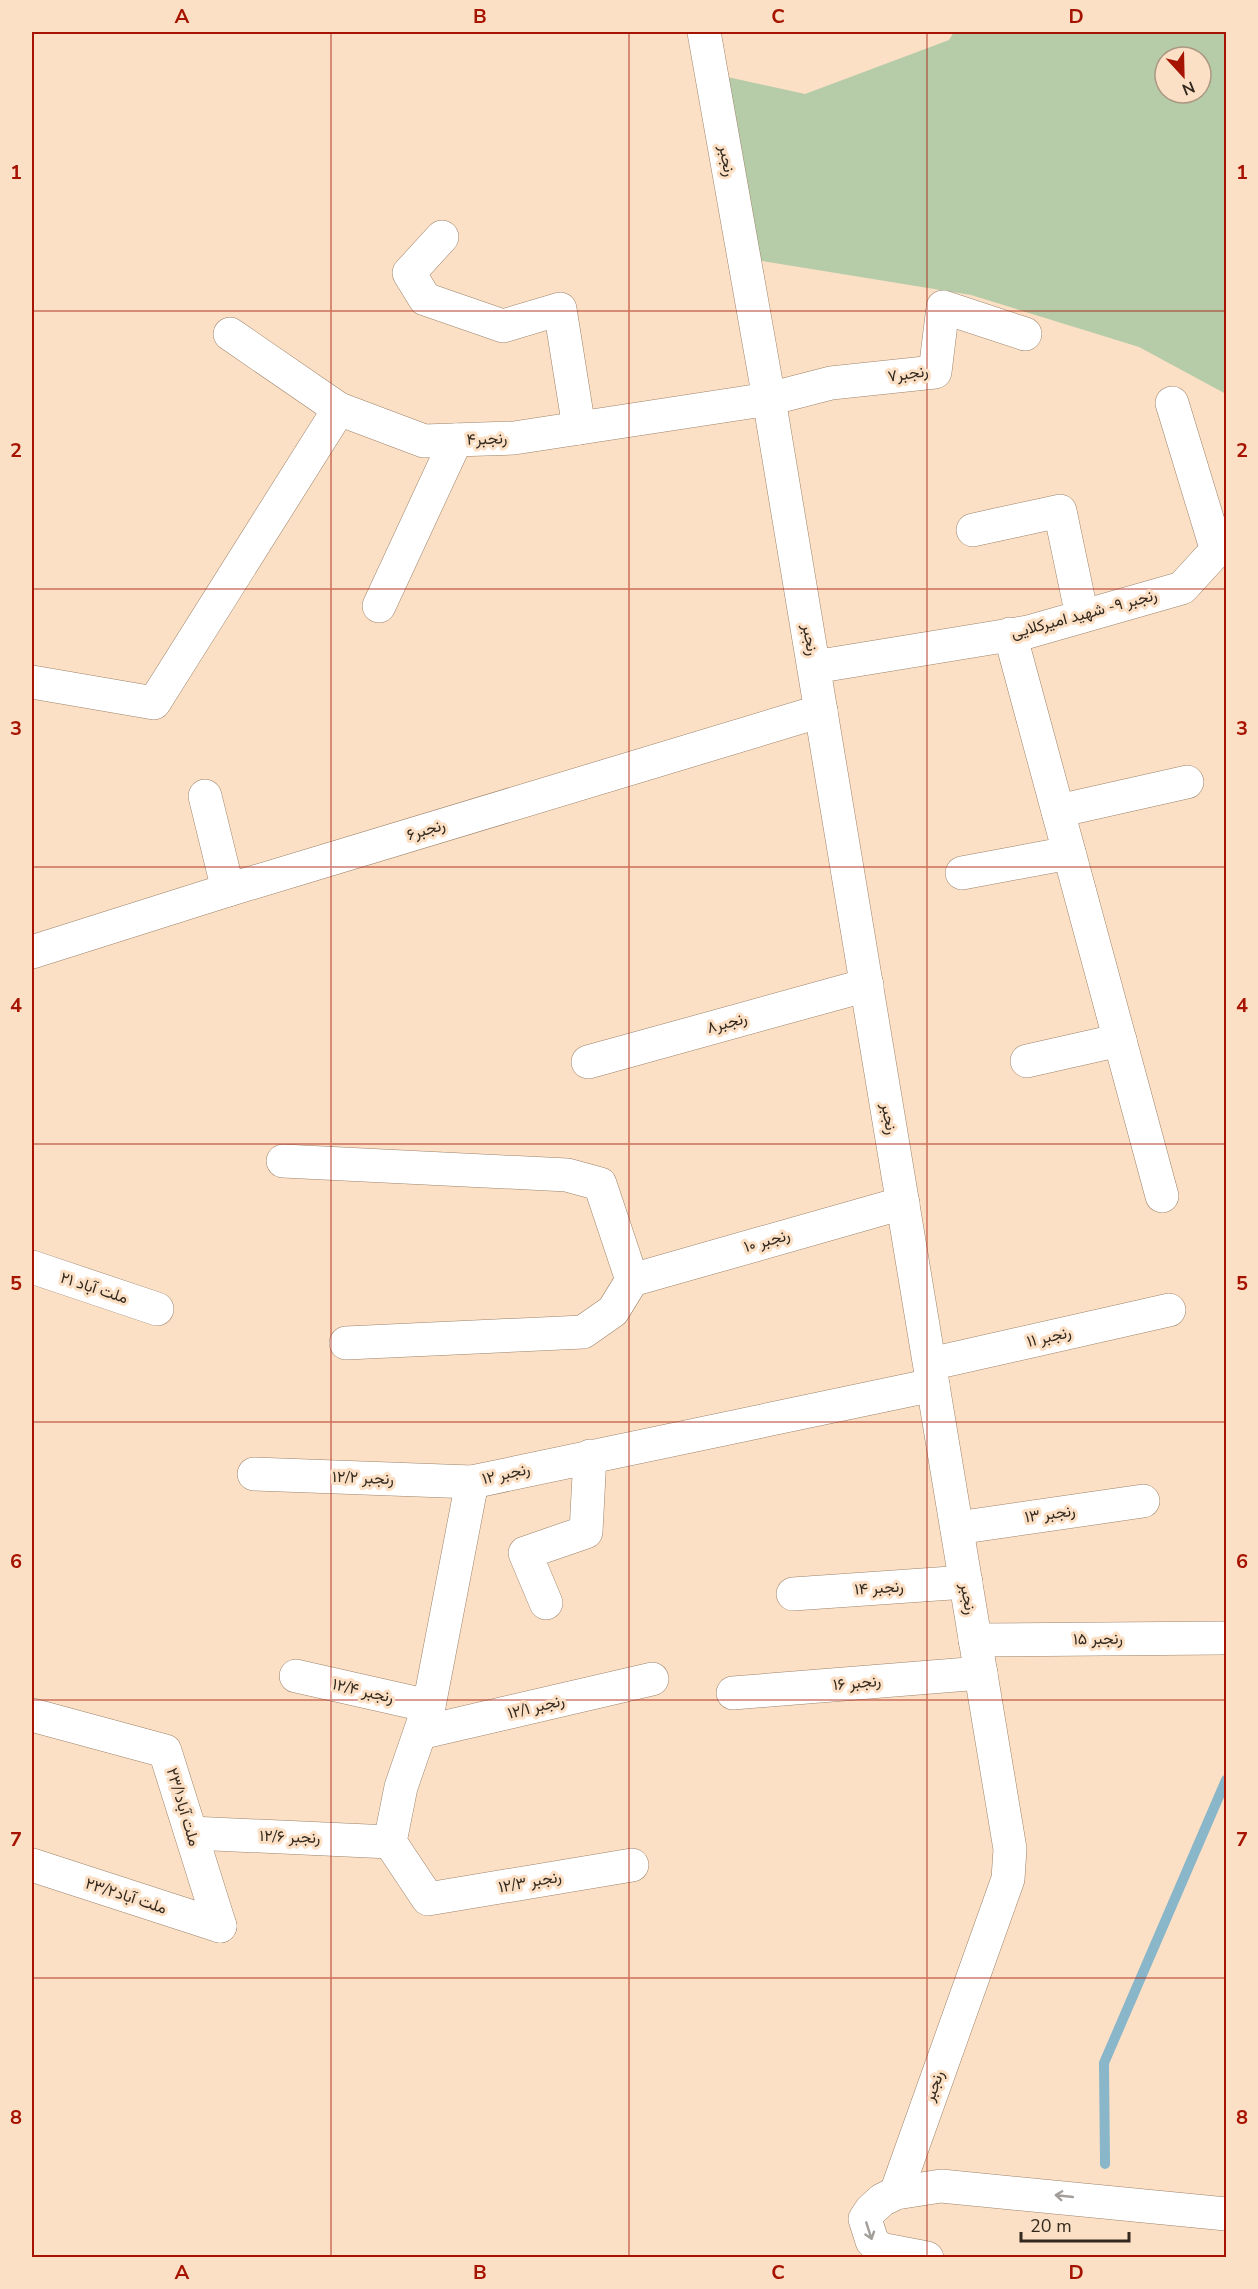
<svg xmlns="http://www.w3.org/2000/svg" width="1258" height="2289" font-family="'Nunito Sans',Vazirmatn,sans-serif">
	<rect width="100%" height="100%" fill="#fce0c6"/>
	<path fill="#b6cca8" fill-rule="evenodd" d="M954,32h272v362l-87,-47 -168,-52 -240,-39 -31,-185 105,23 144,-54zM1165,57h36v36h-36z"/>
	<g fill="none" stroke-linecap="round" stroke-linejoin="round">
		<polyline stroke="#89b6c9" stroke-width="10" points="1105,2164 1104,2063 1226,1780"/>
		<defs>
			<g id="minor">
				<polyline points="704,32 769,399 1010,1849 1008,1879 896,2193"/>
				<polyline points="442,237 409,273 425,299 503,326 560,309 579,428"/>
				<polyline points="230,334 339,409 424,441 514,438 769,399 831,383 935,372 943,307 1025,334"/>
				<polyline points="1172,403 1217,551"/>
				<polyline points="973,530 1060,511 1082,616"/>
				<polyline points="379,606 456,440"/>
				<polyline points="1010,634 1162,1196"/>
				<polyline points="814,667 1028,632 1182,588 1226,540"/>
				<polyline points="32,682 154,703 339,409"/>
				<polyline points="205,796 228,890"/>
				<polyline points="1058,811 1187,782"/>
				<polyline points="962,873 1069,853"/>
				<polyline points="32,952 228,890 821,711"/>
				<polyline points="1027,1061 1120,1040"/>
				<polyline points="588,1062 867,985"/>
				<polyline points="283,1161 567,1175 600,1184 632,1280 613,1311 583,1332 346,1343"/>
				<polyline points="32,1267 157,1309"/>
				<polyline points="632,1280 903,1203"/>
				<polyline points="930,1364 1169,1310"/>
				<polyline points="254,1474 472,1482 933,1385"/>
				<polyline points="472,1482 429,1706 401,1787 390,1842 428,1899 632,1865"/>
				<polyline points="957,1528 1143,1501"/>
				<polyline points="793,1594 966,1582"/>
				<polyline points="546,1603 525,1553 586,1532 590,1456"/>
				<polyline points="975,1640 1221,1638"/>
				<polyline points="296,1676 429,1706"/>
				<polyline points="733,1693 981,1673"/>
				<polyline points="32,1715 165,1751 220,1926"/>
				<polyline points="420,1733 652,1679"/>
				<polyline points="191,1833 390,1842"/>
				<polyline points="32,1865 220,1926"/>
			</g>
			<polyline id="major" points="927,2258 880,2249 872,2241 865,2219 871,2210 882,2200 896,2193 941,2186 1226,2214"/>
		</defs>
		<use href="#minor" stroke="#9c836a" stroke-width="34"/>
		<use href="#major" stroke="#9c836a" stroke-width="34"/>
		<use href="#minor" stroke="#fff" stroke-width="33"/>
		<use href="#major" stroke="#fff" stroke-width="33"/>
	</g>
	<defs><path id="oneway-shaft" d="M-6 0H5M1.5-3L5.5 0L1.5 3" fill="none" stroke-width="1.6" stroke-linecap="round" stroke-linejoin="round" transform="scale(1.5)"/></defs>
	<g stroke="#a39f9a">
		<use href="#oneway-shaft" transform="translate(1064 2196) rotate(-174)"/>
		<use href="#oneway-shaft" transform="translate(869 2231) rotate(72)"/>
	</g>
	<path fill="none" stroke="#a61300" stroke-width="1.5" stroke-opacity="0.55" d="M331,32v2226M629,32v2226M927,32v2226M32,311h1194M32,589h1194M32,867h1194M32,1144h1194M32,1422h1194M32,1700h1194M32,1978h1194"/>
	<g text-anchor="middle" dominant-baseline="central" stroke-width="6" stroke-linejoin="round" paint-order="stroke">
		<g font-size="16" fill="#33291e" stroke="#fce0c6">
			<text transform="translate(727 161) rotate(80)">رنجبر</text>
			<text transform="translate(908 374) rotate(-8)">رنجبر۷</text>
			<text transform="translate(487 439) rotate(-2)">رنجبر۴</text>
			<text transform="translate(1084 614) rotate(-15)">رنجبر ۹- شهید امیرکلایی</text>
			<text transform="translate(810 640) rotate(81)">رنجبر</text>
			<text transform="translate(426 830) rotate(-17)">رنجبر۶</text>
			<text transform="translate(727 1023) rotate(-15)">رنجبر۸</text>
			<text transform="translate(889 1119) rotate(81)">رنجبر</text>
			<text transform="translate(767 1241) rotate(-16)">رنجبر ۱۰</text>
			<text transform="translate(94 1288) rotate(18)">ملت آباد ۲۱</text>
			<text transform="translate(1049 1337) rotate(-13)">رنجبر ۱۱</text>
			<text transform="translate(506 1474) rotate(-13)">رنجبر ۱۲</text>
			<text transform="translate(363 1478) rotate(2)">رنجبر ۱۲/۲</text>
			<text transform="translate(1050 1514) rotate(-8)">رنجبر ۱۳</text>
			<text transform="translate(879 1588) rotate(-4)">رنجبر ۱۴</text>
			<text transform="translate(968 1599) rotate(81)">رنجبر</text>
			<text transform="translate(1098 1639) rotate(-1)">رنجبر ۱۵</text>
			<text transform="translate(857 1683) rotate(-5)">رنجبر ۱۶</text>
			<text transform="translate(363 1691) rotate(13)">رنجبر ۱۲/۴</text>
			<text transform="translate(536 1707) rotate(-14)">رنجبر ۱۲/۱</text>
			<text transform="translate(183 1807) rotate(73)">ملت آباد۲۳/۱</text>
			<text transform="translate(290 1837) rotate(2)">رنجبر ۱۲/۶</text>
			<text transform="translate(530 1882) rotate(-10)">رنجبر ۱۲/۳</text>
			<text transform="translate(126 1896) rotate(18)">ملت آباد۲۳/۲</text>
			<text transform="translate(934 2086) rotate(-70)">رنجبر</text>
		</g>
	</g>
	<rect width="1258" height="2289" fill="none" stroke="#fce0c6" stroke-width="66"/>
	<g transform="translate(1183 75) rotate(158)"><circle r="28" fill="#fce0c6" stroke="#ac9783" stroke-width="1.5"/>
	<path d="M0-4.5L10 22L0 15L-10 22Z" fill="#a61300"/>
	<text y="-9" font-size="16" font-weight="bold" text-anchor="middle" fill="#33291e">N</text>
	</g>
	<path d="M1021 2232v9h108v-9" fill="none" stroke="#33291e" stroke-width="3"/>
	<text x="1030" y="2232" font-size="18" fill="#33291e" stroke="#fce0c6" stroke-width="4.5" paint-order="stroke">20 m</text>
	<rect x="33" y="33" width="1192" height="2223" fill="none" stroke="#a61300" stroke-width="2"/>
	<g font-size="20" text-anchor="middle" font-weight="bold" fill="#a61300">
		<text x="182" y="23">A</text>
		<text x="480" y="23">B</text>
		<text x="778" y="23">C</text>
		<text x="1076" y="23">D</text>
		<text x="16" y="179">1</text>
		<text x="1242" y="179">1</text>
		<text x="16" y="457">2</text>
		<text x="1242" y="457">2</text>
		<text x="16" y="735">3</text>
		<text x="1242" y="735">3</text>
		<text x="16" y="1012">4</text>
		<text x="1242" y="1012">4</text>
		<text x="16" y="1290">5</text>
		<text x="1242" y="1290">5</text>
		<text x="16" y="1568">6</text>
		<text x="1242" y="1568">6</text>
		<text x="16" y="1846">7</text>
		<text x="1242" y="1846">7</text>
		<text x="16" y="2124">8</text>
		<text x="1242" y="2124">8</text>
		<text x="182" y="2279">A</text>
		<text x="480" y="2279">B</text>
		<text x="778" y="2279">C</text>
		<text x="1076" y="2279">D</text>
	</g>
</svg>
